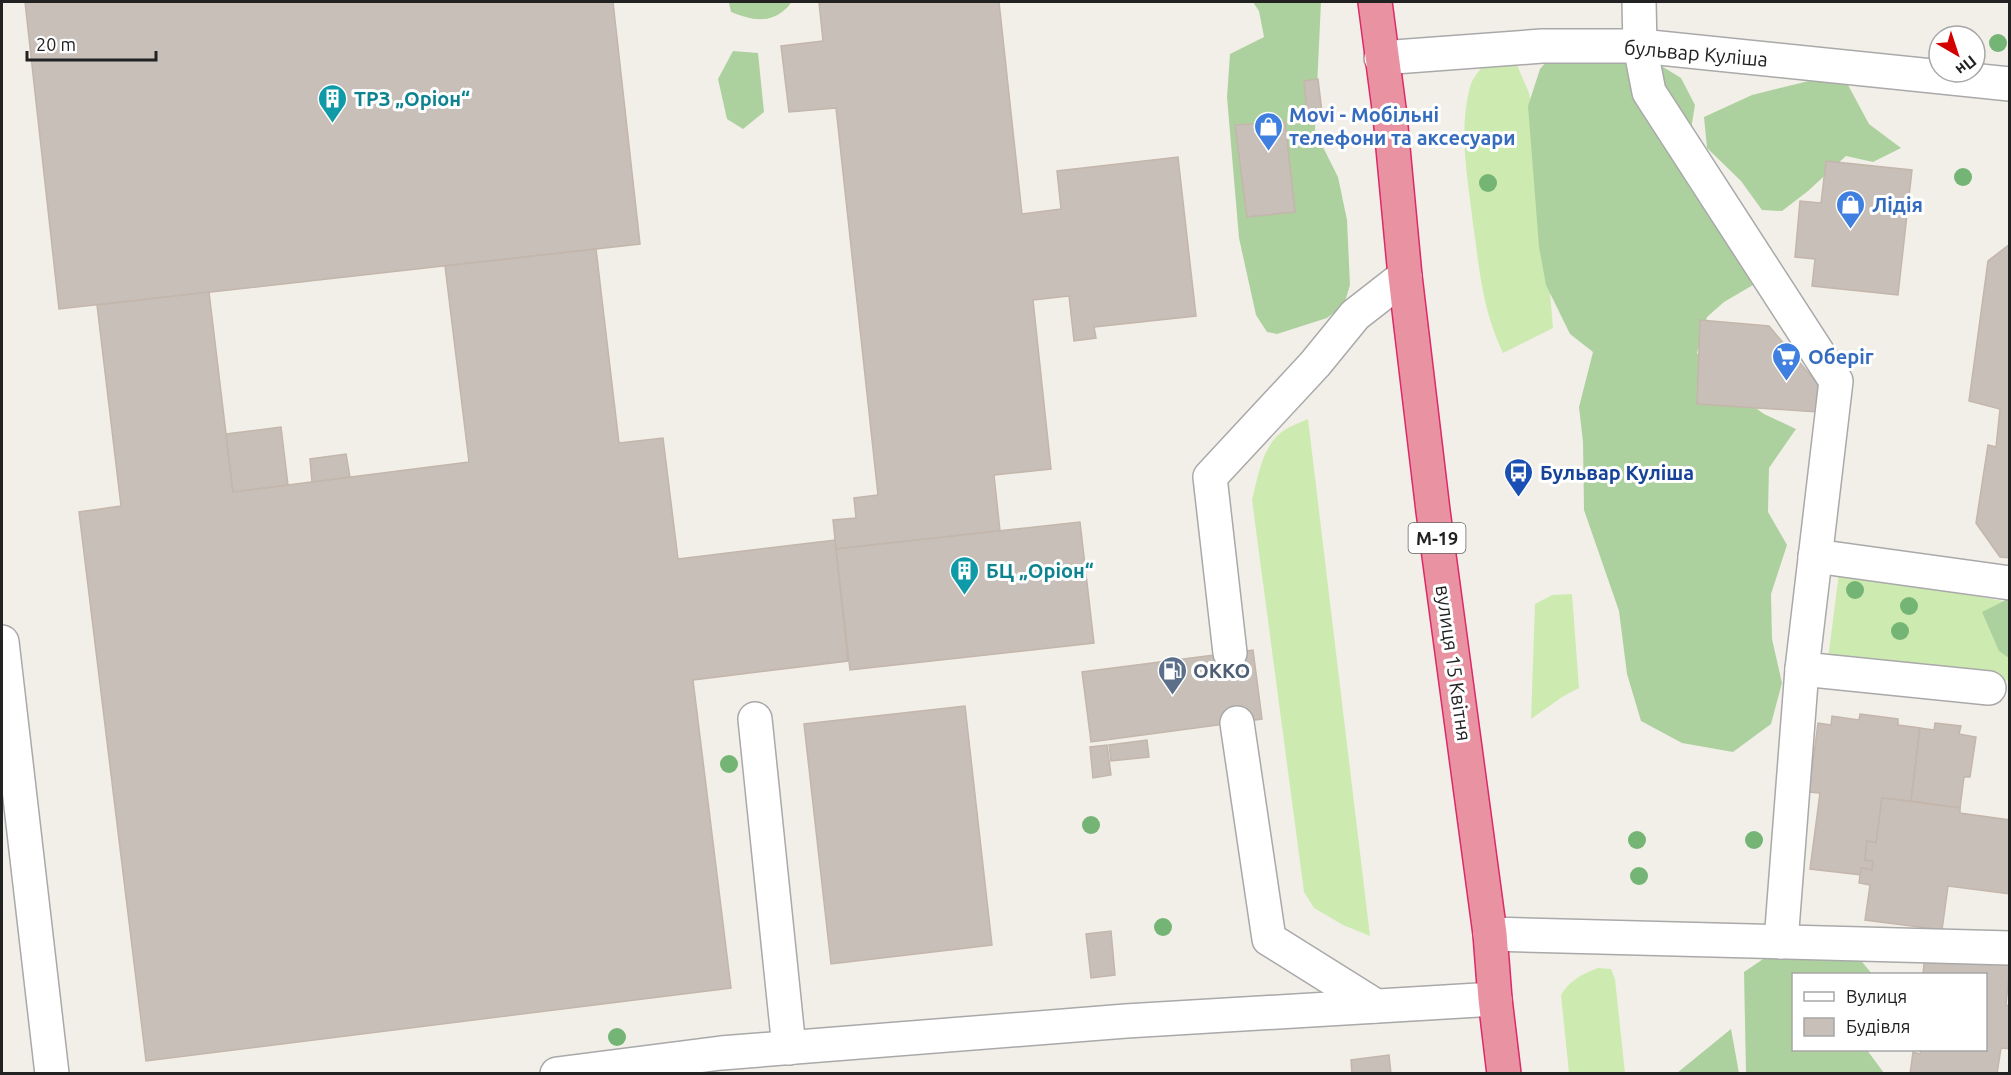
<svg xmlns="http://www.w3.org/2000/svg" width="2011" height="1075" font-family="Ubuntu,sans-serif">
	<rect width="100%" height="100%" fill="#f2efe9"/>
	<g fill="#cdebb0">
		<path d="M1502,48l15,17 12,28 8,41 16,194 -50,25c-21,-45 -23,-81 -30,-129 -5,-45 -15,-92 -3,-137 3,-13 22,-30 32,-39z"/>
		<path d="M1308,419l62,517 -27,-11 -29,-17 -10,-16 -52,-392c6,-24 11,-58 34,-71 7,-4 15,-7 22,-10z"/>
		<polygon points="1839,573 2009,602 2009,681 1828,659"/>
		<polygon points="1572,594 1579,688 1562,697 1531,719 1535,604 1552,595"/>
		<path d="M1598,968l13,1 4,10 10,94h-56l-8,-78c9,-15 21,-21 37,-27z"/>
	</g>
	<g fill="#add19e">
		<path d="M731,2h60c-2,5 -5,6 -9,10 -16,12 -33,7 -51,0l-2,-9z"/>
		<polygon points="1253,2 1321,2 1315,131 1338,177 1347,220 1350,285 1344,305 1327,318 1277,334 1267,332 1256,315 1239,238 1227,97 1230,54 1264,37 1259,11"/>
		<polygon points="1563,42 1629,46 1681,78 1695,105 1690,135 1753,252 1753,285 1724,302 1707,317 1697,353 1720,382 1764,414 1796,429 1769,468 1768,512 1787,545 1771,594 1772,639 1782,683 1771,724 1733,752 1682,743 1641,721 1627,674 1619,611 1584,510 1583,442 1579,407 1593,352 1570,334 1546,285 1539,247 1528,106 1540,69"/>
		<polygon points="733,51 758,53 764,112 743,129 727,119 718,79"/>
		<polygon points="1813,80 1848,85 1869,124 1901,148 1873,162 1846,156 1808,191 1782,211 1762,210 1741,181 1707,148 1704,117 1752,95"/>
		<polygon points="2008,599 2009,599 2009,658 1999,651 1982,612"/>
		<polygon points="1807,929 1850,947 1872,974 1794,974 1794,1050 1867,1050 1884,1073 1746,1073 1744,972"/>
		<polygon points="1731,1029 1739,1073 1677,1073"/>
	</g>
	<g fill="#c7bfb8" stroke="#c4b6ab" stroke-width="1.5">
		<polygon points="25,2 613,2 640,244 59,309"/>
		<polygon points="819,2 999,2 1022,214 1061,209 1057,171 1178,157 1196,316 1094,327 1096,338 1074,341 1069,296 1033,300 1051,469 994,475 1000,531 836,549 833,520 856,518 854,498 878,495 836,108 789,112 781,46 823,41"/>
		<polygon points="1318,79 1322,112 1307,113 1304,81"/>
		<polygon points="1285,122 1295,212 1247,217 1235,125"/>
		<polygon points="1826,161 1912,170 1898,295 1812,286 1815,259 1795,257 1800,201 1821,203"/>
		<polygon points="2010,244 2010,558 2000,557 1976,523 1988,445 1996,447 2000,409 1969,401 1988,261"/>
		<polygon points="596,249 619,443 663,438 678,559 835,540 848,661 693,680 731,988 146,1061 79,512 121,506 97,305 209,292 233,492 469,462 445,266"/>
		<polygon points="1700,320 1769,326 1822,389 1818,412 1697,404"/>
		<polygon points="281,427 288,485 233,492 226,434"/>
		<polygon points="346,454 350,477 312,482 310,459"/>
		<polygon points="1080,522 1094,643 850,670 836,549"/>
		<polygon points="1253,650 1262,719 1091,742 1082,672"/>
		<polygon points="965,706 992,945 831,964 804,724"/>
		<polygon points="1860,714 1898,719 1898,725 1920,728 1911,801 1882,798 1876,843 1867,841 1865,860 1873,861 1872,870 1861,868 1861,875 1810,869 1820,793 1809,792 1818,723 1831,725 1832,716 1859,720"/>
		<polygon points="1935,723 1961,726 1959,734 1976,737 1970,777 1964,777 1960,808 1911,801 1920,728 1934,730"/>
		<polygon points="1147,740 1149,757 1111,761 1109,745"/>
		<polygon points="1107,745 1111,775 1093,778 1090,747"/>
		<polygon points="1882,798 1960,808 1960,813 2010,820 2010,894 1948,886 1942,930 1865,920 1870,885 1859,883 1861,868 1872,870 1873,861 1865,860 1867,841 1876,843"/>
		<polygon points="1111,931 1115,975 1091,978 1086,934"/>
		<polygon points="1925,955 2010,965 2006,1005 2010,1006 2010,1049 2001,1048 1997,1074 1910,1074 1913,1052 1920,1054 1921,1050 1986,1050 1986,974 1923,974"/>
		<polygon points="1389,1055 1391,1074 1352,1074 1351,1060"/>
	</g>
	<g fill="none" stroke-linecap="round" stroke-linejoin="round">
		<defs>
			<g id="minor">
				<polyline points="1639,2 1640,46 1649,92 1836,381 1802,669 1781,942"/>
				<polyline points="1381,58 1542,46 1640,46 2010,84"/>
				<polyline points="1815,556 2010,583"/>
				<polyline points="2,642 52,1074"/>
				<polyline points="1230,653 1210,477 1315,364 1355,315 1405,276"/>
				<polyline points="1802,669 1989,688"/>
				<polyline points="755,719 789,1048"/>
				<polyline points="1237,723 1269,939 1376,1006"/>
				<polyline points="1490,934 2010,948"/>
				<polyline points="557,1074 721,1053 1126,1021 1495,999"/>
			</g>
			<polyline id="highway" points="1375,2 1390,116 1405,276 1433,511 1490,934 1495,999 1504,1074"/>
		</defs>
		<use href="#minor" stroke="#a9a9a9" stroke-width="36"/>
		<use href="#highway" stroke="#dc2a67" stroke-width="36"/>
		<use href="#minor" stroke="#fff" stroke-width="33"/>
		<use href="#highway" stroke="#e892a2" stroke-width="33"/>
	</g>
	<g fill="#74b475">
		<circle cx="1998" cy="43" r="9"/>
		<circle cx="1963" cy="177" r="9"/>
		<circle cx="1488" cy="183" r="9"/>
		<circle cx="1855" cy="590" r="9"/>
		<circle cx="1909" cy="606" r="9"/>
		<circle cx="1900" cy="631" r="9"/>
		<circle cx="729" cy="764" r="9"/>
		<circle cx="1091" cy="825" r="9"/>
		<circle cx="1637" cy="840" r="9"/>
		<circle cx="1754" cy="840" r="9"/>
		<circle cx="1639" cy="876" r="9"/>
		<circle cx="1163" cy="927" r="9"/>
		<circle cx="617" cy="1037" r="9"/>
	</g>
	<defs>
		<symbol id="building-pin" viewBox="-11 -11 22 30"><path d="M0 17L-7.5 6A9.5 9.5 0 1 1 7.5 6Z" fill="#0f9aa8" stroke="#fff"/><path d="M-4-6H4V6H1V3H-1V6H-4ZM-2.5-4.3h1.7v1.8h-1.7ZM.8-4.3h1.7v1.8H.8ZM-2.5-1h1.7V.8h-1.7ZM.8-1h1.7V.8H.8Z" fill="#fff"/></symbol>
		<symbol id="shop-pin" viewBox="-11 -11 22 30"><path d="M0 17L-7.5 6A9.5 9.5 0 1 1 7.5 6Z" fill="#3f7fe0" stroke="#fff"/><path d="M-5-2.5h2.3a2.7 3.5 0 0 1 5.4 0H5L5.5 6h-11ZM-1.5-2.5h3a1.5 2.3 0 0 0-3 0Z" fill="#fff"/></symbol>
		<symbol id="supermarket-pin" viewBox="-11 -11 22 30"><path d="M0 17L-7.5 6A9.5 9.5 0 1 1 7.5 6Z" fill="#3f7fe0" stroke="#fff"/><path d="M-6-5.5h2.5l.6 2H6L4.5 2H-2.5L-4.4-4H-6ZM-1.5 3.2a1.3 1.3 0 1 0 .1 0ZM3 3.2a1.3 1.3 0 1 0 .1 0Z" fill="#fff"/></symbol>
		<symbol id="bus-pin" viewBox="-11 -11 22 30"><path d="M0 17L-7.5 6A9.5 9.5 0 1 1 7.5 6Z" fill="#1a4fb4" stroke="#fff"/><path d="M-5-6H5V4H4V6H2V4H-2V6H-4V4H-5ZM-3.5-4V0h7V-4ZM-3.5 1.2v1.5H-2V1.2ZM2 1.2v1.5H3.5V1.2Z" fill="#fff"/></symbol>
		<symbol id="fuel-pin" viewBox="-11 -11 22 30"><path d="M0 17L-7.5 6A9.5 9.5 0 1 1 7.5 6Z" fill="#5c6f8a" stroke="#fff"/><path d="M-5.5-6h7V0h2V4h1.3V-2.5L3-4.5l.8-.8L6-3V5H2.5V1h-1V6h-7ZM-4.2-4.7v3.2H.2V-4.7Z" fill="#fff"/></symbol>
	</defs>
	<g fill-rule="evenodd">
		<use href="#building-pin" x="316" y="82" width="33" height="45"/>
		<use href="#shop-pin" x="1252" y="110" width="33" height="45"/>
		<use href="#shop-pin" x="1834" y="188" width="33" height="45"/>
		<use href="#supermarket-pin" x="1770" y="340" width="33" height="45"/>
		<use href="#bus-pin" x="1502" y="456" width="33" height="45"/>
		<use href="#building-pin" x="948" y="554" width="33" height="45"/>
		<use href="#fuel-pin" x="1156" y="654" width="33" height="45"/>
	</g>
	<g text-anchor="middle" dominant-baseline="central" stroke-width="6" stroke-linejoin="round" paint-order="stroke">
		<rect fill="#fff" stroke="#646464" stroke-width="1.5" x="1408.5" y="523" width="57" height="30" rx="4.5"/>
		<g font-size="18" font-weight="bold" fill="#222">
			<text x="1437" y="538">М-19</text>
		</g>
		<g font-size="20" fill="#222" stroke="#fff">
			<text transform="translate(1696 53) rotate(5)">бульвар Куліша</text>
			<text transform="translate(1454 663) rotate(82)">вулиця 15 Квітня</text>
		</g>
		<g font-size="20" font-weight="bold" fill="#0d838f" stroke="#fff" text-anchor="start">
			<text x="354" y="98">ТРЗ „Оріон“</text>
			<text x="986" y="570">БЦ „Оріон“</text>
		</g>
		<g font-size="20" font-weight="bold" fill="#366cbe" stroke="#fff" text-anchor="start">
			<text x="1289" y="114">Movi - Мобільні<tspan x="1289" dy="23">телефони та аксесуари</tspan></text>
			<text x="1872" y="204">Лідія</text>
			<text x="1808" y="356">Оберіг</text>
		</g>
		<g font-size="20" font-weight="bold" fill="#164399" stroke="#fff" text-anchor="start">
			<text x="1540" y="472">Бульвар Куліша</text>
		</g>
		<g font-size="20" font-weight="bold" fill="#4e5e75" stroke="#fff" text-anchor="start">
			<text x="1193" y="670">ОККО</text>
		</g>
	</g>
	<rect width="2011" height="1075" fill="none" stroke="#222222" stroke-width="6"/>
	<rect x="1792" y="973" width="195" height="78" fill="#ffffff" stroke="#a7a7a7" stroke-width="1.5"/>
	<rect x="1804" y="992" width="30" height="9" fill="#ffffff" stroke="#a7a7a7" stroke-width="1.5"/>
	<text x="1846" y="1003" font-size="18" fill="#222222">Вулиця</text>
	<rect x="1804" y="1018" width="30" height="18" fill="#c7bfb8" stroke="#a7a7a7" stroke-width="1.5"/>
	<text x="1846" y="1033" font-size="18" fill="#222222">Будівля</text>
	<g transform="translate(1957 54) rotate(141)"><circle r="28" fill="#ffffff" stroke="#a7a7a7" stroke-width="1.5"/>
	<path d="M0-4.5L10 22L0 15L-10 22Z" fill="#d40000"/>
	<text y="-9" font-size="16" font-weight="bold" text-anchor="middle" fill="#222222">Пн</text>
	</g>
	<path d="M27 51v9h129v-9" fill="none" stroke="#222222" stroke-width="3"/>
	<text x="36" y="51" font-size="18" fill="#222222" stroke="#ffffff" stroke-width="4.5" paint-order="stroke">20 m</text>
</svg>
